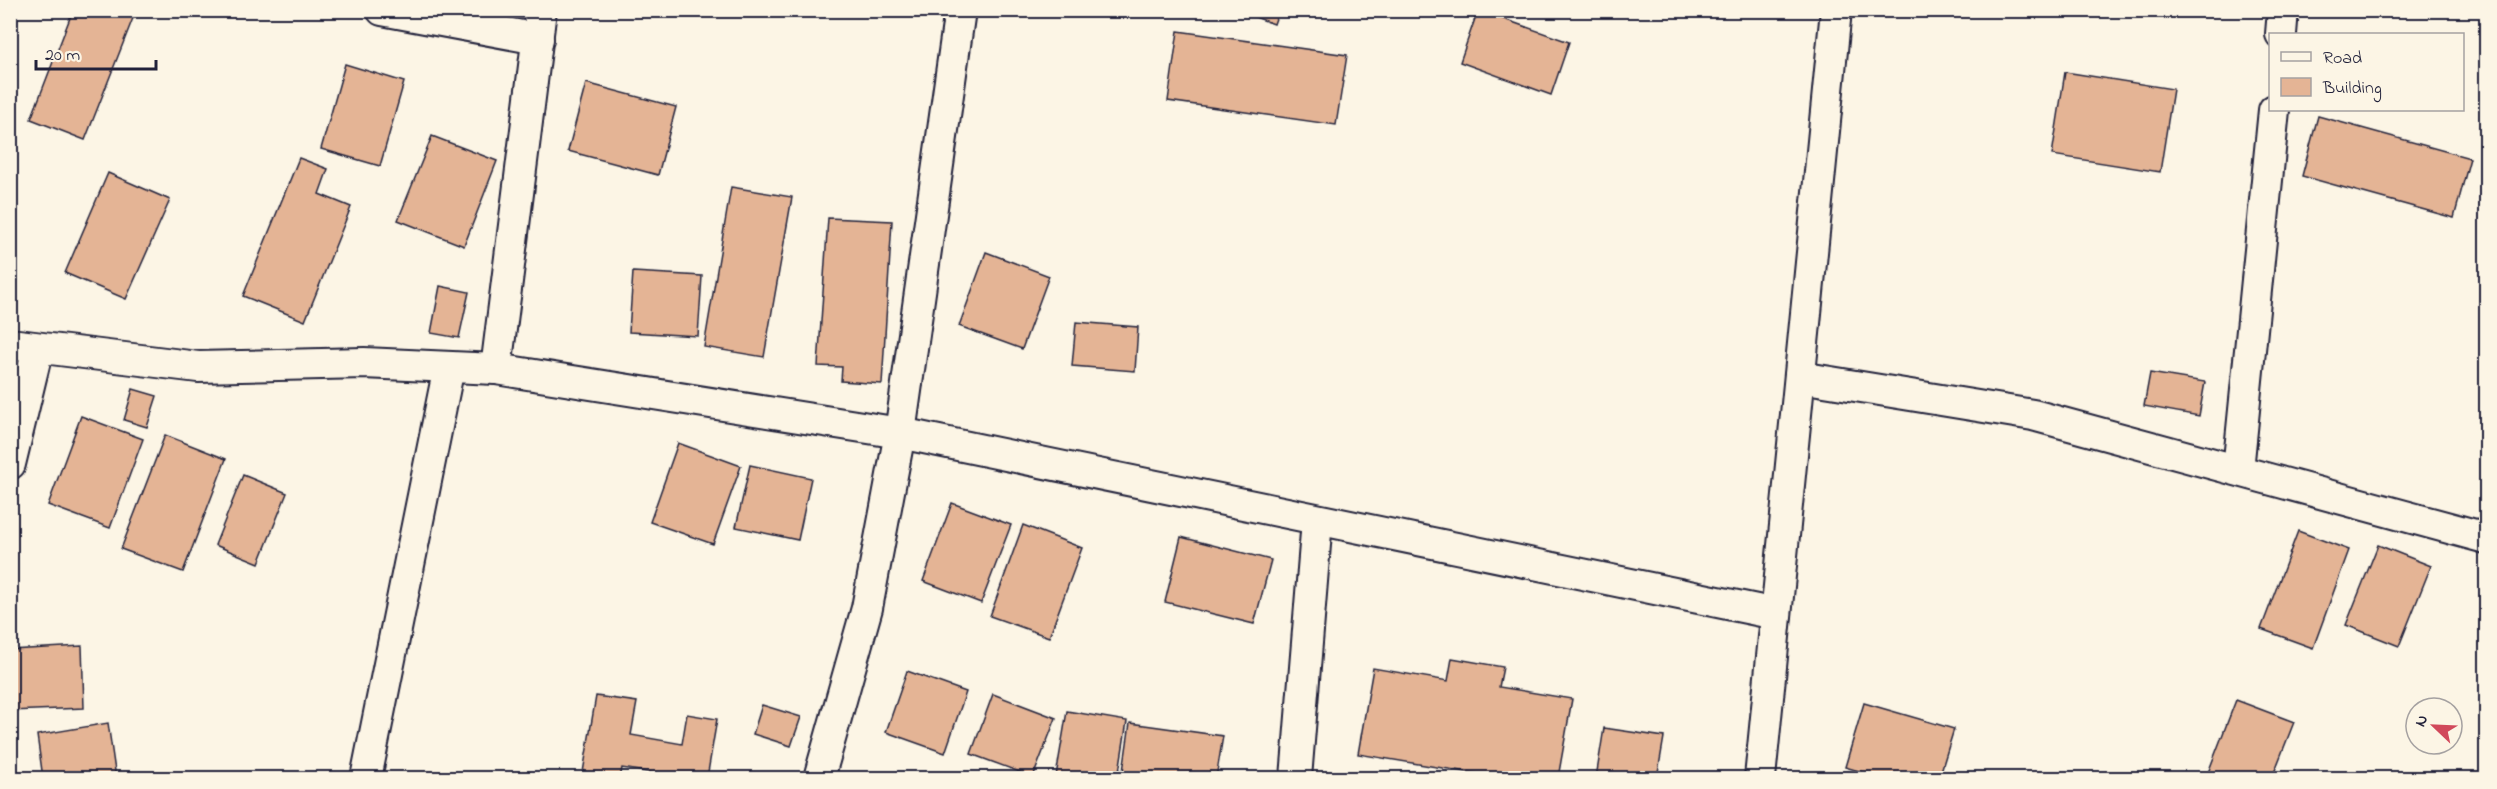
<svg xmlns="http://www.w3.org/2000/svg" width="2497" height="789" font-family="'Indie Flower',sans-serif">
	<rect width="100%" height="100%" fill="#fcf5e5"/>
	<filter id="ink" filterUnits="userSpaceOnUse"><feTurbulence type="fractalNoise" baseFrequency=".0167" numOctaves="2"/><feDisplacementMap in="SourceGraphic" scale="12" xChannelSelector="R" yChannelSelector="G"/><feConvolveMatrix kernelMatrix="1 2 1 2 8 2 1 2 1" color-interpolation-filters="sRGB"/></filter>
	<g filter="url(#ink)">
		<g fill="#e4b495" stroke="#22223b" stroke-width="1.5">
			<polygon points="73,10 128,10 135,13 85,140 31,119"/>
			<polygon points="1236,10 1279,10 1274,24"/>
			<polygon points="1478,10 1569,42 1551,95 1460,62"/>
			<polygon points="1178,31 1347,55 1336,125 1168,101"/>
			<polygon points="345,64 404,82 380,166 321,149"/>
			<polygon points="2065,72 2173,89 2160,172 2052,155"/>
			<polygon points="586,83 676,107 658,175 568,151"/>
			<polygon points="2318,116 2470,158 2454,218 2302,176"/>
			<polygon points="432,136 497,161 464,246 398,220"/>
			<polygon points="299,158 328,169 319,194 351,207 305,321 243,296"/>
			<polygon points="108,173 170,200 126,299 65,273"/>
			<polygon points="731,187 792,197 764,357 704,347"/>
			<polygon points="828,218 892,221 882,384 841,381 842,367 818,366"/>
			<polygon points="986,252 1049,276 1022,349 959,326"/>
			<polygon points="633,272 702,276 698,336 629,332"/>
			<polygon points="440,286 469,292 459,338 431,333"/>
			<polygon points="1076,322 1138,327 1135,371 1072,366"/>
			<polygon points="2150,373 2205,382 2199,416 2144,406"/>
			<polygon points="133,389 157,396 147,427 124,420"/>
			<polygon points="81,416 143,439 110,528 48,505"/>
			<polygon points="165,435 226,459 183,572 121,549"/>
			<polygon points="678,443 741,466 713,544 650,522"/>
			<polygon points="750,465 811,478 798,540 736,527"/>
			<polygon points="243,475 287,493 259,563 215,545"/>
			<polygon points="952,503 1011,525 981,603 923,581"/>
			<polygon points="1023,525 1082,548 1049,637 990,616"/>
			<polygon points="2298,531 2349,550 2313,648 2261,629"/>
			<polygon points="1181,537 1271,560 1254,624 1165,602"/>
			<polygon points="2378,545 2431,566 2399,646 2346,625"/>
			<polygon points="82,646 84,708 10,711 10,650"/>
			<polygon points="1452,658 1503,667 1499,687 1572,699 1558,778 1503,778 1358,754 1373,668 1448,681"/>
			<polygon points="907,671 966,692 945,753 886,732"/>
			<polygon points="993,694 1056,718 1033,777 971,754"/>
			<polygon points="596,696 637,702 631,735 682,744 687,714 717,719 707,778 685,778 622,768 620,778 582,778"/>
			<polygon points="2236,700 2294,722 2272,778 2206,778"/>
			<polygon points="1864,703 1954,729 1939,778 1883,778 1845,767"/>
			<polygon points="762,705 801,717 791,746 753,734"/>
			<polygon points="1067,711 1127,721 1118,778 1056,776"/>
			<polygon points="108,723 116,778 43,778 37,735"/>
			<polygon points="1130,723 1223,736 1216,778 1122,778"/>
			<polygon points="1604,728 1664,737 1657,778 1596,778"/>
		</g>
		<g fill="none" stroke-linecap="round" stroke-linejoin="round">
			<defs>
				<g id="street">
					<polyline points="382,10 538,39"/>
					<polyline points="2281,34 2283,10"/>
					<polyline points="10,344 198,367 364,363 496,369 900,433 1776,614"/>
					<polyline points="496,369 541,10"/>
					<polyline points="1800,377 2033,415 2486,538"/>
					<polyline points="10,464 38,348"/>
					<polyline points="2238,470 2274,110"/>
					<polyline points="366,778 449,367"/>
					<polyline points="819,778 867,608 900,433 960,10"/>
					<polyline points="1296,778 1317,520"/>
					<polyline points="1760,778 1836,10"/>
				</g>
			</defs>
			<use href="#street" stroke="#22223b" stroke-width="34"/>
			<use href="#street" stroke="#fcf5e5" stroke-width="30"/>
		</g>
	</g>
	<rect width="2497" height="789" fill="none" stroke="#fcf5e5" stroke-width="36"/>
	<rect x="18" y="18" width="2461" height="753" fill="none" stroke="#22223b" stroke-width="2" filter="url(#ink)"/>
	<rect x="2269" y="33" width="195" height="78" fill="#fcf5e5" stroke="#a5a1a1" stroke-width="1.5"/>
	<rect x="2281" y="52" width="30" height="9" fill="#fcf5e5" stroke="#a5a1a1" stroke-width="1.5"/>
	<text x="2323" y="63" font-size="18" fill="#22223b">Road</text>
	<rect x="2281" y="78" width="30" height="18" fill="#e4b495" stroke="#a5a1a1" stroke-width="1.5"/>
	<text x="2323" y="93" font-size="18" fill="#22223b">Building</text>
	<g transform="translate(2434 726) rotate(293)"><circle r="28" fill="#fcf5e5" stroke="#a5a1a1" stroke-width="1.5"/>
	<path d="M0-4.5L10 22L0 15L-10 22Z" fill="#d1495b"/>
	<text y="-9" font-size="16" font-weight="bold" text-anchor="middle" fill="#22223b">N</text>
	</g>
	<path d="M36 60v9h120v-9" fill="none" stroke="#22223b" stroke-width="3"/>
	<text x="45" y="60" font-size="18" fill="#22223b" stroke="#fcf5e5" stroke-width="4.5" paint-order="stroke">20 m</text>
</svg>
